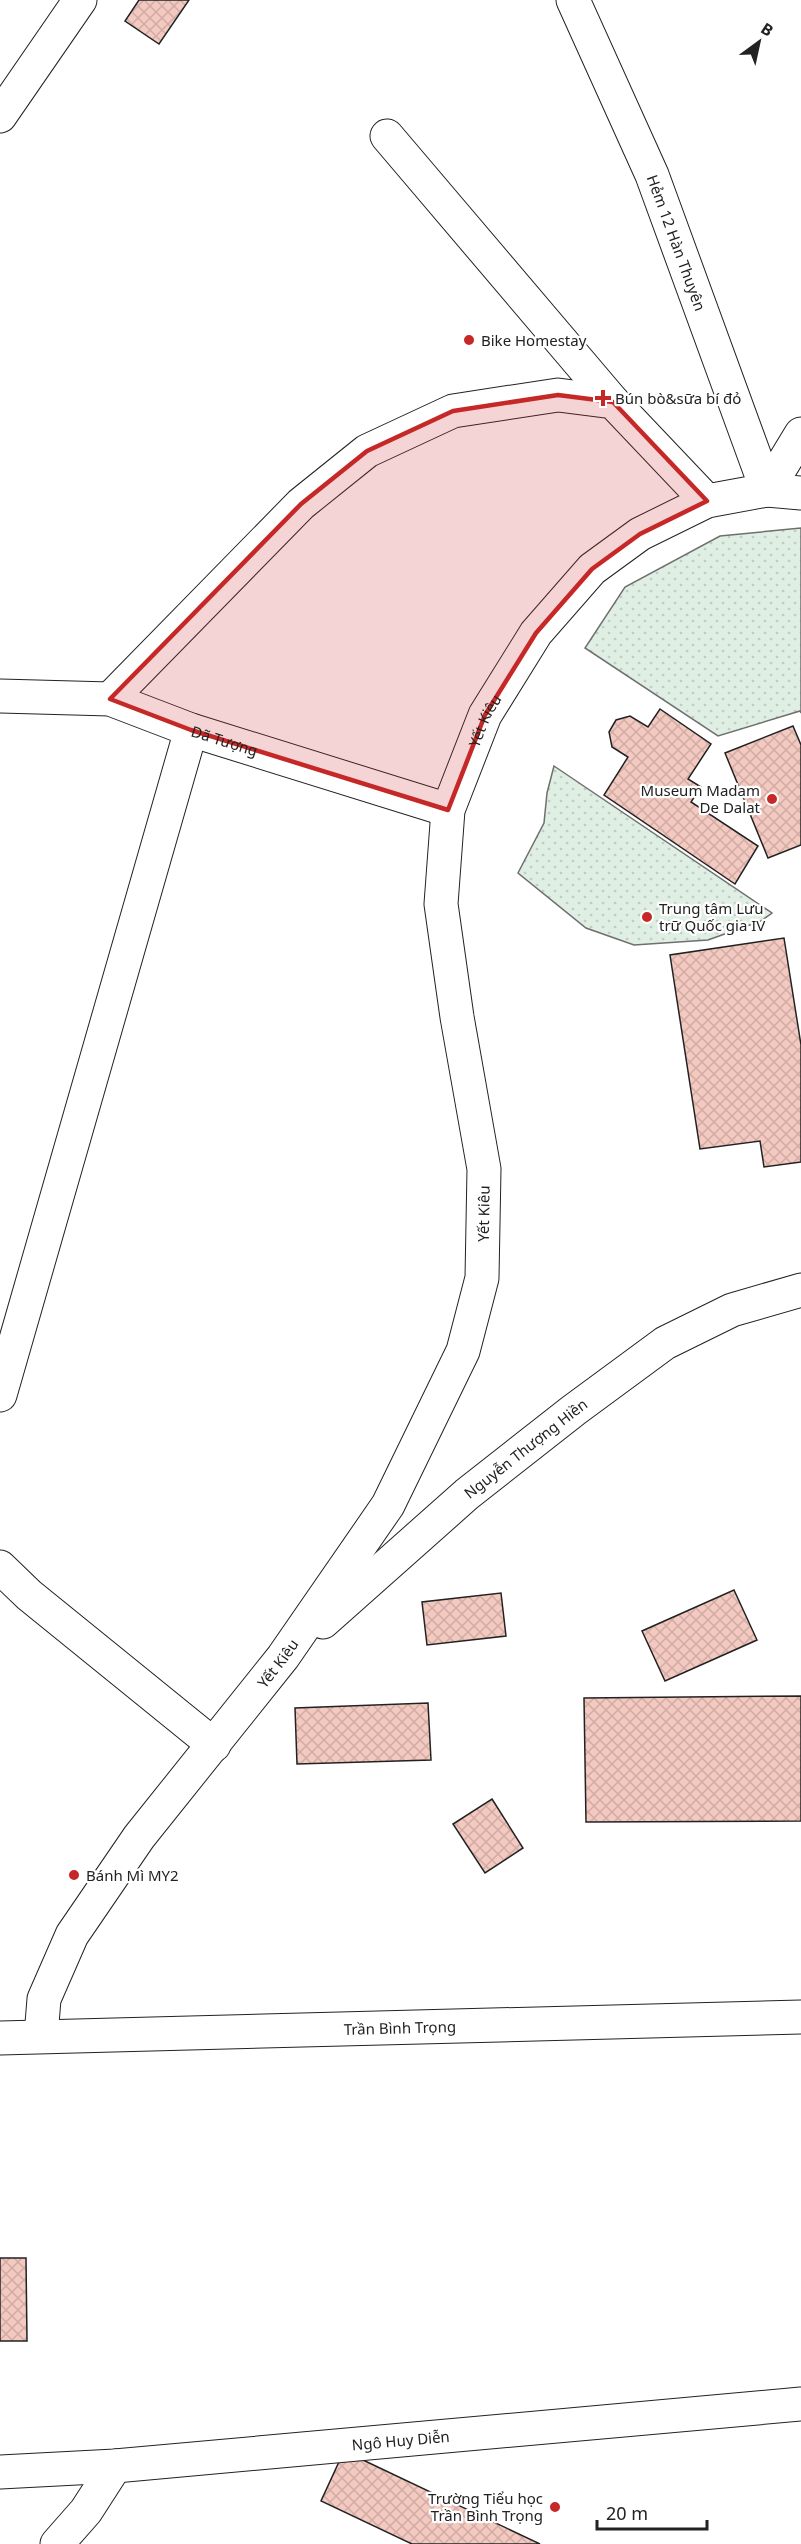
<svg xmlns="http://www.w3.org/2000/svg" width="801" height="2544" font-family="'Noto Sans',sans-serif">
	<defs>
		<pattern id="park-dots" width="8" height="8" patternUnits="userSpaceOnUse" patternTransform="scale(1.5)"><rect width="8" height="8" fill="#e0efe3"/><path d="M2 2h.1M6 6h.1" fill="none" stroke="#c0cdc2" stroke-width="1.8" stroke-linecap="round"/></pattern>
		<pattern id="building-cross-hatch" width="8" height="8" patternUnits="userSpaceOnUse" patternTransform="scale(1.5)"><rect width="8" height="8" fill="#f3c9c0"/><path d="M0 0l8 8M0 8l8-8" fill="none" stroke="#d0aca5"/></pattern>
	</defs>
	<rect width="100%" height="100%" fill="#fff"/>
	<g fill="url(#park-dots)" stroke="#6f6f6f" stroke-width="1.5">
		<polygon points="801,528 801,713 800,711 718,736 585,648 625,587 720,536"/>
		<polygon points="554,766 772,913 761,921 708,940 634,945 586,928 518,873 544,823 547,793"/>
	</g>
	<g fill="url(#building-cross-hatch)" stroke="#222" stroke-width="1.5">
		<polygon points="139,0 189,0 159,44 125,21"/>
		<polygon points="660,709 711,744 688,779 701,787 691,802 758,846 735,884 604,795 628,757 612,747 609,732 616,720 630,716 648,727"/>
		<polygon points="793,726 801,745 801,845 768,858 725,753"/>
		<polygon points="784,938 801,1045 801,1162 764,1167 760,1141 700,1149 670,955"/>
		<polygon points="734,1590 757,1640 665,1681 642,1631"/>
		<polygon points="501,1593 506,1636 427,1645 422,1602"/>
		<polygon points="801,1696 801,1821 586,1822 584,1698"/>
		<polygon points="428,1703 431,1760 297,1764 295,1708"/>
		<polygon points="492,1799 523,1848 485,1873 453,1824"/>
		<polygon points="0,2258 26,2258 27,2341 0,2341"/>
		<polygon points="344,2451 540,2544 412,2544 321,2501"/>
	</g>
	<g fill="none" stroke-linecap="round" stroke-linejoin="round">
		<defs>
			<g id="minor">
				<path id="s1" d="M573,0l79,175 115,315 34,3"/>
				<polyline points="0,116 80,0"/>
				<polyline points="387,136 613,402"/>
				<path id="s2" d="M0,696l110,3 81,31 257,80"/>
				<polyline points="110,699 301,504 367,451 453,411 558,395 613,402 707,501"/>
				<polyline points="0,1395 191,730"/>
				<polyline points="0,1567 29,1595 214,1745"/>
				<path id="s3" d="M323,1622l144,-128 107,-84 91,-67 67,-33 69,-20"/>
				<path id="s4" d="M41,2036l3,-37 28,-64 67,-98 144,-180 105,-152 75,-154 19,-73 2,-109 -27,-152 -16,-113 7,-94 37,-95 51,-82 56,-64 48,-35 67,-33 60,-11 34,-56"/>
				<path id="s5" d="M0,2038l801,-21"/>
				<path id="s6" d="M0,2472l115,-6 686,-62"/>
				<polyline points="57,2544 86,2511 115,2466"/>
			</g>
		</defs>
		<use href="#minor" stroke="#222" stroke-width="35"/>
		<use href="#minor" stroke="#fff" stroke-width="33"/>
	</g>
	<path fill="#c62828" fill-opacity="0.2" stroke="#c62828" stroke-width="4.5" stroke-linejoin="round" d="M558,395l55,7 94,99 -67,33 -48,35 -56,64 -51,82 -37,95 -257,-80 -81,-31 191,-195 66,-53 86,-40z"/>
	<g fill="#c62828" stroke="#fff" stroke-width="2">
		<circle cx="469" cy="340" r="6"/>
		<path d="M600 389h6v6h6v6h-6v6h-6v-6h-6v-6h6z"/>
		<circle cx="772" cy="799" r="6"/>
		<circle cx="647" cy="917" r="6"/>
		<circle cx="74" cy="1875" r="6"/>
		<circle cx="555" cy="2507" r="6"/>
	</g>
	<g text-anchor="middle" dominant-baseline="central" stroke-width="4.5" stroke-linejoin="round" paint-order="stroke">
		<g font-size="15" fill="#222" stroke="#fff">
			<text stroke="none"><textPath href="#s1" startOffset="264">Hẻm 12 Hàn Thuyên</textPath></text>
			<text stroke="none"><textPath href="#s4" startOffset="1456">Yết Kiêu</textPath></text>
			<text stroke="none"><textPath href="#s2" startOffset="232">Dã Tượng</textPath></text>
			<text stroke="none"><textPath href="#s4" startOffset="952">Yết Kiêu</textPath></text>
			<text stroke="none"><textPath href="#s3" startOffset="267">Nguyễn Thượng Hiền</textPath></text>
			<text stroke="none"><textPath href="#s4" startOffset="448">Yết Kiêu</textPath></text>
			<text stroke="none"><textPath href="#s5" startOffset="400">Trần Bình Trọng</textPath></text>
			<text stroke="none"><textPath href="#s6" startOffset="402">Ngô Huy Diễn</textPath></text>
		</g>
		<g font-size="15" fill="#222" stroke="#fff" text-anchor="start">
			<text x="481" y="340">Bike Homestay</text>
			<text x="615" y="398">Bún bò&amp;sữa bí đỏ</text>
			<text x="760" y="790" text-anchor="end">Museum Madam<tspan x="760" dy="17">De Dalat</tspan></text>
			<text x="659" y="908">Trung tâm Lưu<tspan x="659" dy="17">trữ Quốc gia IV</tspan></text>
			<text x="86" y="1875">Bánh Mì MY2</text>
			<text x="543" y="2498" text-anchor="end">Trường Tiểu học<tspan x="543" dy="17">Trần Bình Trọng</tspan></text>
		</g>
	</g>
	<g transform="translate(759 42) rotate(33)" stroke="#ffffff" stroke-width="4.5" paint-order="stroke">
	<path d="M0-4.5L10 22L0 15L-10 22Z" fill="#222222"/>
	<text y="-9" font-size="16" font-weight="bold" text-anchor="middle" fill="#222222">B</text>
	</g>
	<path d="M597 2520v9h110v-9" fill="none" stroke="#222222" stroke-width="3"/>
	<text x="606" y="2520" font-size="18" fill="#222222" stroke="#ffffff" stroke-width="4.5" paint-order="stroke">20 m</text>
</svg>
